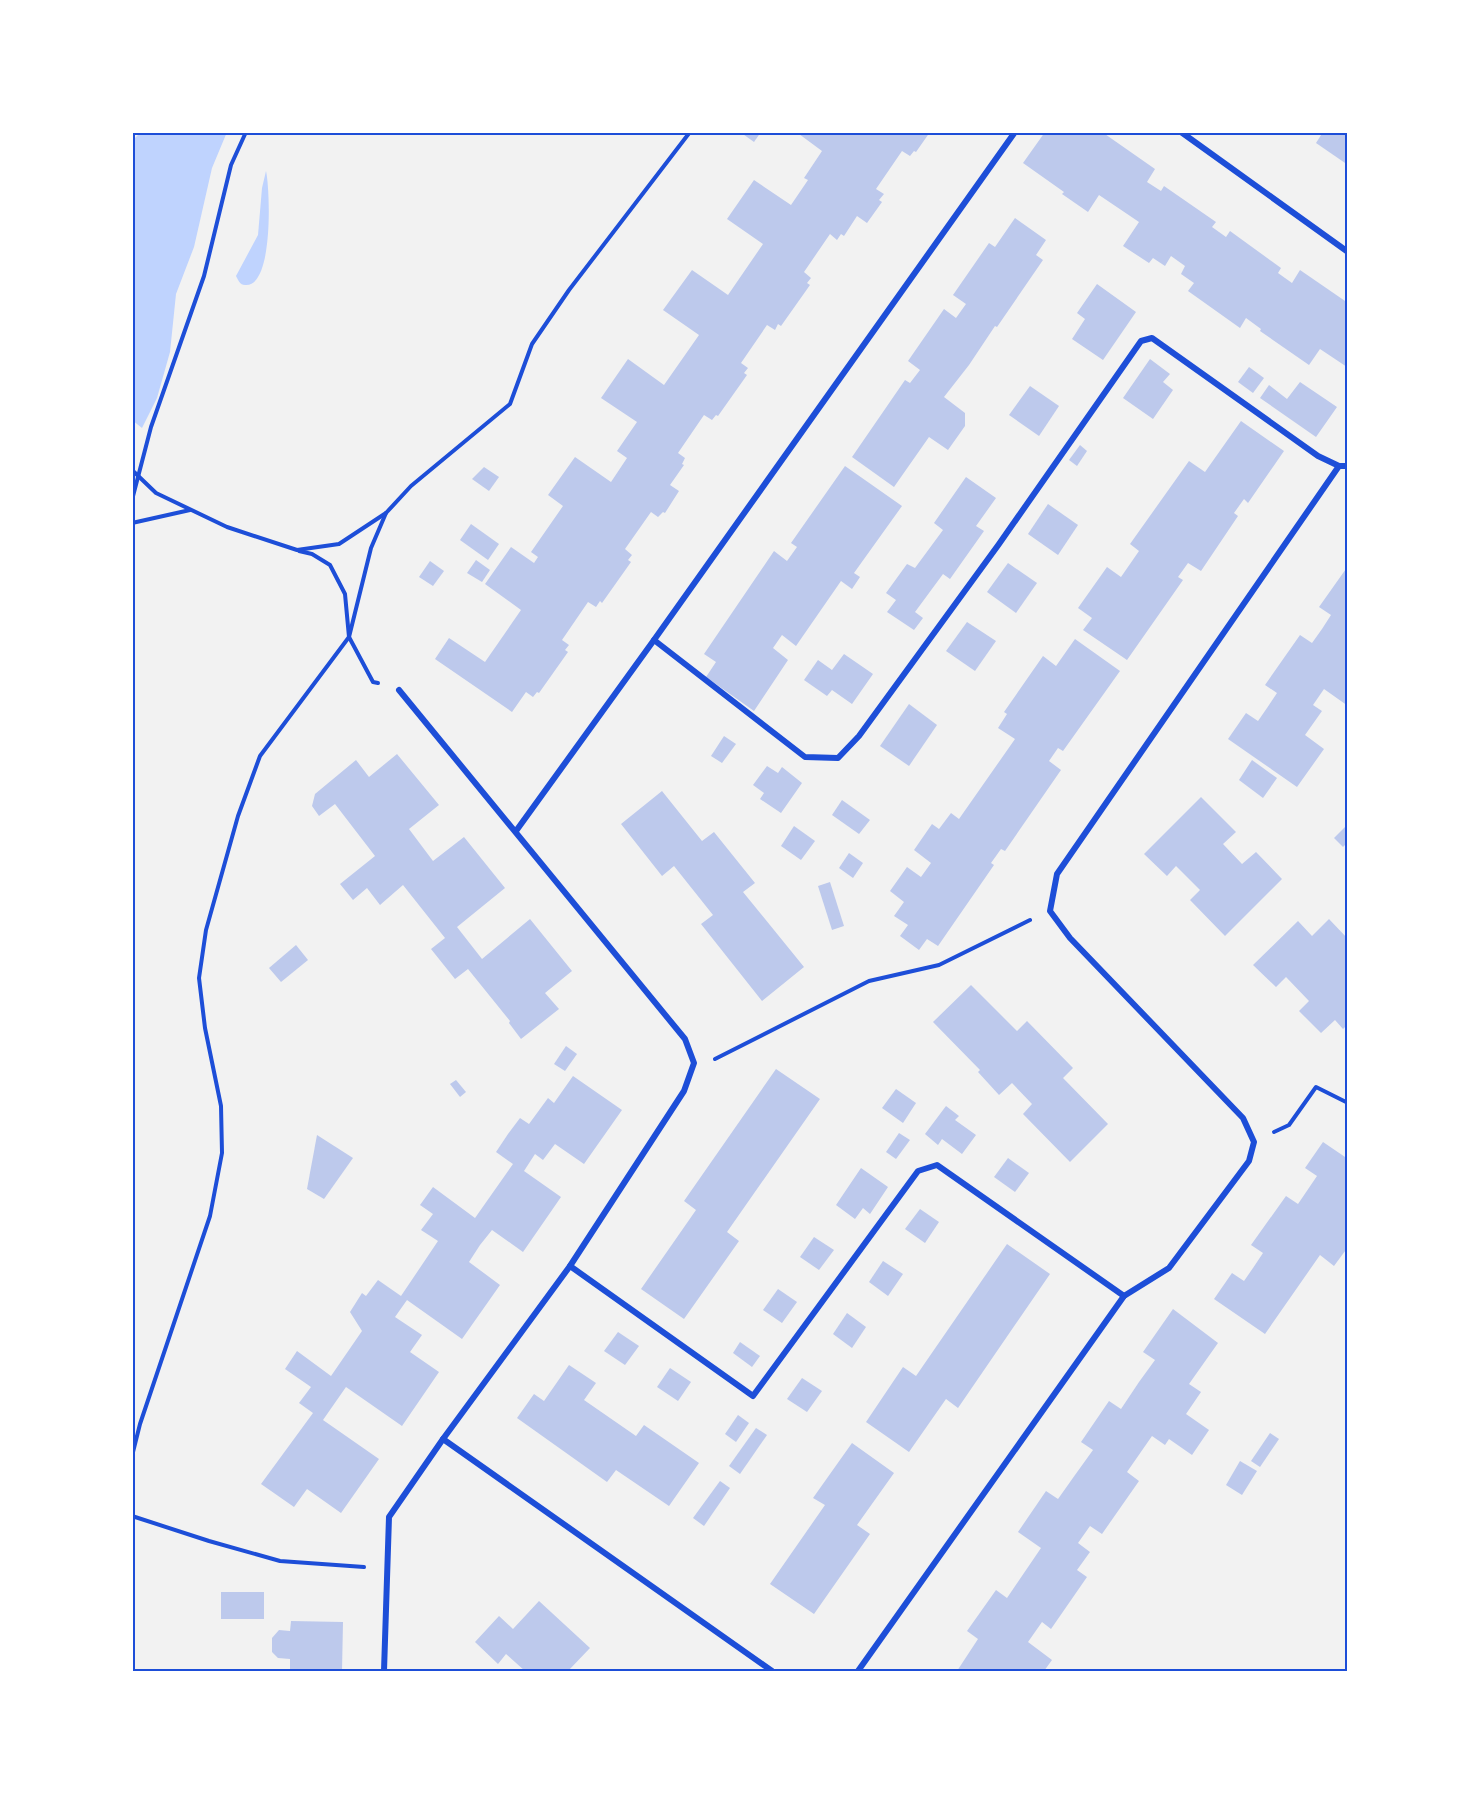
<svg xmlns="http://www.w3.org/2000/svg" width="1480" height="1803" font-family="'Golos Text',sans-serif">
	<rect width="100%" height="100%" fill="#f2f2f2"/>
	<g fill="#bfd3fe">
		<polygon points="141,132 227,132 212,168 194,247 176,294 170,352 157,398 142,428 132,420 132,141"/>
		<path d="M266,171c4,17 8,117 -21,114 -5,0 -7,-5 -9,-9l22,-41 4,-47z"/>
	</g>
	<g fill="#bdc9ec">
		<polygon points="740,132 761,132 754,142"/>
		<polygon points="801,132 930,132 916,152 914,151 910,156 902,151 876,189 884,194 879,200 882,202 867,223 857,216 844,236 841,234 837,240 830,234 804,272 811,278 807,283 810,285 781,326 778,324 775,330 767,325 741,363 748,368 744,373 747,375 718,416 716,415 712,420 704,415 678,453 685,458 682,464 684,465 670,485 679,491 665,513 663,512 658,517 651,512 625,549 632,555 628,560 631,562 602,603 600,601 596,607 588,602 562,640 569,645 565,650 568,652 539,693 537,692 533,697 526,692 512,712 435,659 449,638 485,662 521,610 485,584 511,547 534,563 538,557 531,552 563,506 548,495 575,457 611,482 627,458 617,451 637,422 601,398 628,359 664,385 699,335 663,310 692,270 728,295 763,244 727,219 754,180 791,205 808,180 804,178 822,151 799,134"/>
		<polygon points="1045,132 1102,132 1155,169 1147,182 1161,191 1164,186 1216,222 1212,227 1226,237 1230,231 1281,268 1278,273 1292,283 1300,270 1348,303 1347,367 1320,349 1309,365 1260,331 1261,329 1246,318 1240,328 1188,291 1194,283 1181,274 1185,266 1171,256 1165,266 1153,258 1149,263 1123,246 1139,222 1099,195 1088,212 1062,194 1064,192 1023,163"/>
		<polygon points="1323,132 1348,132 1348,165 1316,143"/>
		<polygon points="1015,218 1046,240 1036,255 1043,260 997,327 995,326 969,365 944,397 965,413 965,426 948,450 929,437 894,487 852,457 905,380 910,383 920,370 908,361 944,309 956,318 966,304 953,295 989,243 995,247"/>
		<polygon points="1097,284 1136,312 1103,360 1072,339 1085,319 1077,313"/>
		<polygon points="1150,359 1170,374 1163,382 1173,390 1153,419 1123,398"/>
		<polygon points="1249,367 1264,378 1253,393 1238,382"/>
		<polygon points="1300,382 1337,407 1316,437 1260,398 1269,385 1287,399"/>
		<polygon points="1030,386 1059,406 1039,436 1009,415"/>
		<polygon points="1241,421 1284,451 1248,503 1244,499 1234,513 1238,516 1201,571 1188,563 1178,577 1183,580 1127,660 1083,630 1092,618 1078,608 1107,567 1121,577 1139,551 1130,544 1189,461 1205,472"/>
		<polygon points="1080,445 1087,451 1077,466 1069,460"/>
		<polygon points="845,466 902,506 854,573 860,577 852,589 841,581 796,646 782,635 773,648 788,660 754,711 706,677 716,662 704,654 774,551 787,561 797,547 791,543"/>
		<polygon points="484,467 499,477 489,491 472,479"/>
		<polygon points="966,477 996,498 976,526 984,531 950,579 943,574 915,612 923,618 914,630 887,612 896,600 886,593 907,564 915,568 943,530 934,523"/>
		<polygon points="1048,504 1078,525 1058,555 1028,534"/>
		<polygon points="471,524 499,544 488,560 460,540"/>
		<polygon points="476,560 490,570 482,582 467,573"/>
		<polygon points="430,561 444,571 433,586 419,577"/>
		<polygon points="1008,563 1037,583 1016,613 987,592"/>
		<polygon points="1348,566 1348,706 1324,689 1313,705 1322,711 1305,735 1324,749 1297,787 1228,739 1246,713 1258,721 1267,708 1277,693 1265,685 1300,635 1312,643 1322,629 1331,615 1319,607"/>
		<polygon points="967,622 996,641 975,671 946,651"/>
		<polygon points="1075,639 1120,671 1063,751 1058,748 1049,761 1061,770 1005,851 1001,849 991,863 994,865 938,946 927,939 919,950 900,936 908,925 894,916 904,902 890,891 907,867 921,877 931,863 914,850 932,824 939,829 951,813 959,819 1015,739 998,728 1007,714 1004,712 1043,656 1056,666"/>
		<polygon points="844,654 873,674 852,704 832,690 827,696 804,680 818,660 832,670"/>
		<polygon points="909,704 937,725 909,766 880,746"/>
		<polygon points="724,736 736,744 722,763 711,756"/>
		<polygon points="397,754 439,805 409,829 433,861 464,837 505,888 457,927 482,959 530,919 572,971 545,993 559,1009 521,1039 509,1023 510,1021 468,969 455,979 431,949 445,938 403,885 380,905 367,888 353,900 340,884 375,856 335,804 319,816 312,806 315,794 356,760 369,777"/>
		<polygon points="1252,760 1277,778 1263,798 1239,780"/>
		<polygon points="767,766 778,773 782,767 802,783 781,813 760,799 764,793 753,785"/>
		<polygon points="662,791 702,841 714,832 755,883 743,892 804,967 762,1001 701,924 713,915 674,866 662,876 621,824"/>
		<polygon points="1201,797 1236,832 1223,844 1242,864 1256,852 1282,879 1225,936 1190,900 1200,890 1176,866 1167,876 1144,854"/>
		<polygon points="842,800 870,820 859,834 832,815"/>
		<polygon points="1347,825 1348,842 1343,847 1334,838"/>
		<polygon points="794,826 815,841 801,860 781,846"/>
		<polygon points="849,853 863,863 853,878 839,868"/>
		<polygon points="830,882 844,926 832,930 818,886"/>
		<polygon points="1329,919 1348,939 1348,1024 1343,1029 1335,1020 1321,1033 1299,1011 1309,1001 1286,977 1276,987 1253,965 1298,921 1312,936"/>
		<polygon points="296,945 308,960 281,982 269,968"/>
		<polygon points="971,985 1017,1031 1027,1021 1073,1068 1063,1078 1108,1124 1070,1162 1023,1114 1032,1104 1012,1083 999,1095 978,1072 980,1070 933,1022"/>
		<polygon points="566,1046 577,1054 565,1071 554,1064"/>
		<polygon points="776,1069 820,1099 727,1232 739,1241 684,1319 641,1289 696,1210 684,1201"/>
		<polygon points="573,1076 622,1110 584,1164 555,1144 543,1160 535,1154 524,1171 561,1197 523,1252 492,1230 480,1245 469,1262 500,1285 462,1339 407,1300 395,1317 422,1335 410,1352 439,1372 402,1426 346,1387 323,1420 379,1459 341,1513 307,1489 294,1507 261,1484 313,1413 299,1403 311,1387 285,1369 297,1351 331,1376 362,1331 350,1312 362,1293 366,1296 378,1280 401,1296 438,1241 421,1230 433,1214 420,1205 433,1187 475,1218 513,1164 496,1152 508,1134 520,1118 529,1124 548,1098 554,1103"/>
		<polygon points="456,1080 466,1092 460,1097 450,1084"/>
		<polygon points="896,1089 916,1103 903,1123 882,1108"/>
		<polygon points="946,1106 959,1116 955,1120 976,1135 962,1154 942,1139 938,1145 925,1134"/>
		<polygon points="899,1133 910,1140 896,1159 886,1152"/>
		<polygon points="317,1135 353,1158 324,1199 307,1189"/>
		<polygon points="1323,1142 1348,1159 1348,1247 1334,1266 1320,1255 1265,1334 1214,1299 1232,1273 1244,1281 1253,1268 1263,1253 1251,1245 1286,1196 1298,1204 1317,1176 1305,1168"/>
		<polygon points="1008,1158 1029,1173 1015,1192 994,1177"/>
		<polygon points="861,1168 888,1187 870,1214 863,1208 855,1219 836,1205"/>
		<polygon points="920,1209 939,1222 925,1243 905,1229"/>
		<polygon points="814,1237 834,1250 819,1270 800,1257"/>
		<polygon points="1007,1244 1050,1274 958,1408 946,1399 909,1452 866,1422 903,1367 916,1376"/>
		<polygon points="883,1261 903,1274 888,1296 869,1282"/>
		<polygon points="778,1289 797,1302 782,1323 763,1310"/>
		<polygon points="1173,1309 1218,1343 1189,1384 1201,1392 1186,1414 1209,1430 1192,1455 1169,1439 1165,1445 1152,1436 1127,1472 1139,1481 1102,1534 1090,1526 1078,1543 1090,1552 1077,1570 1087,1577 1051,1629 1042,1622 1028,1642 1052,1660 1044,1671 957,1671 978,1639 967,1631 996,1590 1007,1598 1041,1548 1018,1532 1046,1491 1058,1499 1075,1475 1093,1450 1081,1442 1109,1401 1121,1409 1139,1382 1155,1360 1143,1352"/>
		<polygon points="847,1313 866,1327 852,1348 833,1334"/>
		<polygon points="618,1332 639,1346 625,1365 604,1351"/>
		<polygon points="740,1342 760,1356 752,1367 733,1353"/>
		<polygon points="569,1365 596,1383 584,1400 636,1436 644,1425 699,1463 669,1506 616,1470 607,1482 517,1418 534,1394 544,1401"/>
		<polygon points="670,1368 691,1382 678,1401 657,1387"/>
		<polygon points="802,1378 822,1391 807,1412 787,1399"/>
		<polygon points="738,1415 749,1423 736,1442 725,1434"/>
		<polygon points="756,1428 767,1435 740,1474 729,1466"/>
		<polygon points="1270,1433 1279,1439 1260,1467 1251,1461"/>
		<polygon points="852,1443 894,1473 857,1525 870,1534 814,1614 770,1584 825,1505 813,1498"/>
		<polygon points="1240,1461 1257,1471 1242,1495 1226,1485"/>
		<polygon points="720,1481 730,1488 704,1526 693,1518"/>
		<rect x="221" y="1592" width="43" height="27"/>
		<polygon points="539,1601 590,1648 568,1671 525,1671 506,1654 498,1664 475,1642 499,1616 513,1629"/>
		<polygon points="291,1621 343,1622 342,1671 290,1671 290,1659 278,1658 272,1652 272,1638 279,1630 290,1631"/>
	</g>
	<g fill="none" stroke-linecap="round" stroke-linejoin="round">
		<g stroke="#1d4ed8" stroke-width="4">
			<polyline points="132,470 156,493 227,527 297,550 339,544 386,513 411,486 510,404 532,344 569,290 690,132"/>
			<polyline points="132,500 151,427 204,276 231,165 246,132"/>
			<polyline points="132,523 190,510"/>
			<polyline points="299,551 312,554 330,565 345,594 349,637 373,682 378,683"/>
			<polyline points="715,1059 869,981 939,965 1030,920"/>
			<polyline points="1274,1132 1289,1125 1316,1087 1348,1103"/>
			<polyline points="132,1456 140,1424 210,1216 222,1153 221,1106 205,1028 199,978 206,930 238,816 260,756 349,637 371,548 386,513"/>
			<polyline points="132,1516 209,1541 280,1561 364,1567"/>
		</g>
		<g stroke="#1d4ed8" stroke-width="6">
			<polyline points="1181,132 1348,252"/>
			<polyline points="654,640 805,757 838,758 859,736 999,544 1141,341 1152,338 1318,456 1339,466"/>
			<polyline points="516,831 654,640 1015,132"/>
			<polyline points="570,1266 753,1396 918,1171 937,1165 1124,1296"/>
			<polyline points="443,1439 772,1671"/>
			<polyline points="384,1671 389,1517 443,1439 570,1266 684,1091 694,1063 685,1039 399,690"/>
			<polyline points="858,1671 1124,1296 1169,1268 1249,1161 1254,1142 1243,1118 1070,938 1050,911 1057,874 1339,466 1348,466"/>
		</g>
	</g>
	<rect width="1480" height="1803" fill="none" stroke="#ffffff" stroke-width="267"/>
	<rect x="134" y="134" width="1212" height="1536" fill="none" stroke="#1d4ed8" stroke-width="2"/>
</svg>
